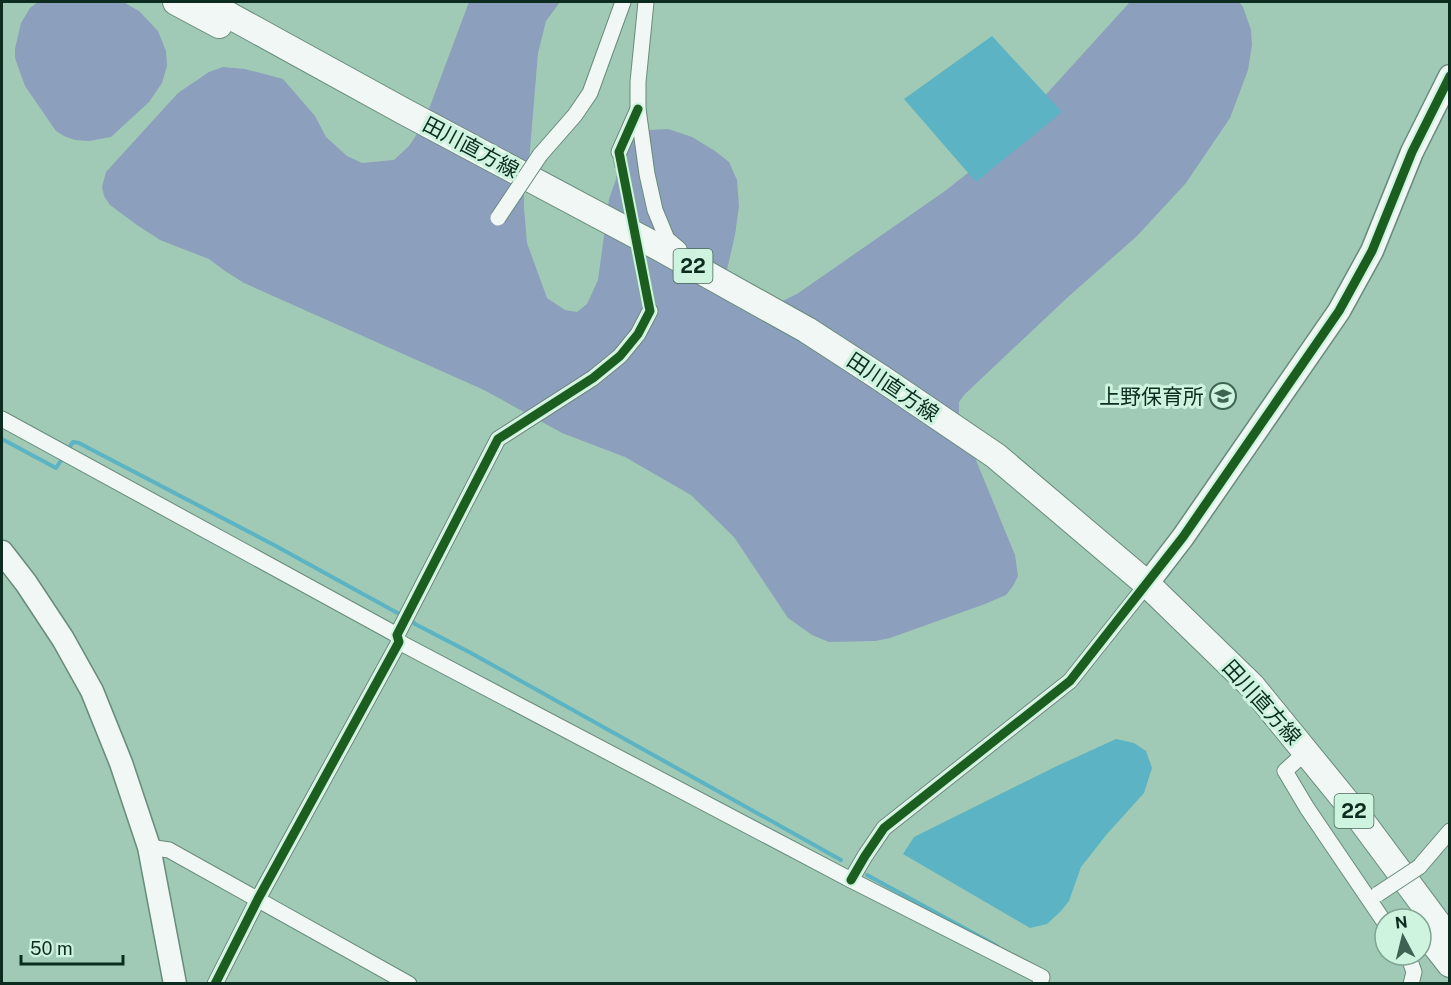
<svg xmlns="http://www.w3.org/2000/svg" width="1451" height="985" font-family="'Public Sans','Noto Sans JP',sans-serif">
	<rect width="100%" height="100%" fill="#a0cab5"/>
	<g fill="#8c9fbc">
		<polygon points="38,2 123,2 139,11 158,31 166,51 167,66 162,83 149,102 111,137 89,141 75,140 64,136 56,131 25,86 15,58 15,49 21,23 30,8"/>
		<polygon points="469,2 560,2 546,21 538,53 528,174 524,189 524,208 527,243 547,298 565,310 577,312 587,304 598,280 609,199 621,165 632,142 640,132 650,130 668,129 692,137 715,151 729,162 737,180 739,206 735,235 726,274 776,304 797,294 945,191 978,165 1021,122 1130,2 1239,2 1243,7 1251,30 1252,45 1248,70 1230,118 1186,183 1137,236 1068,297 965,394 959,402 959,415 966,436 1015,555 1018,576 1013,586 1006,595 985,604 890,638 875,641 829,642 812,635 788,618 734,537 691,495 625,457 562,433 484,390 244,283 225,271 209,259 160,240 137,225 110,205 104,196 102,187 106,172 178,93 209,72 223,67 245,69 283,79 315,116 326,137 347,156 362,163 394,160 409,146 423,125"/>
	</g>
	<g fill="#5cb3c3">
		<polygon points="992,36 1062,112 976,182 904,99"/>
		<polygon points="1116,739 1134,743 1146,751 1152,768 1144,793 1107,834 1081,867 1069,901 1061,911 1047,924 1030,928 903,854 914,837 1057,766"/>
	</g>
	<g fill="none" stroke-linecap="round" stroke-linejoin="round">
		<g stroke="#5cb3c3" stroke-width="4">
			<polyline points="2,439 56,468 64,456"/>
			<polyline points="68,449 73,442 79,443 274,545 403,616"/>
			<polyline points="410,619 415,624 471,653 841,860"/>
			<polyline points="867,875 997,946"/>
		</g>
		<polyline stroke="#82aa97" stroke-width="15" stroke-dasharray="15 8" stroke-linecap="butt" points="619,152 650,311"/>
		<defs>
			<g id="street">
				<polyline points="646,2 638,82 638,109 647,174 655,210 667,239 679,249"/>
				<polyline points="619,152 638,109"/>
				<polyline points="540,155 575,115 590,93 623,2"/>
				<polyline points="2,419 397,635"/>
				<polyline points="399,642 851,880 1042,977 1040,984"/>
				<polyline points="1296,761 1285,771 1307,808 1385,923"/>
				<polyline points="149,847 169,850 409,984"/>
				<polyline points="1419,867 1450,831"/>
				<polyline points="851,880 865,856 884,828 1070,681 1147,584"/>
				<polyline points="1408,955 1414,972 1411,984"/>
				<polyline points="215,984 258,899 399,642 397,635 498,439 593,378 620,356 638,334 650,311"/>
			</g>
			<g id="secondary">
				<polyline points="2,552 26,583 63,639 92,691 121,763 149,847 175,984"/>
				<polyline points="1147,584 1183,537 1339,311 1372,251 1412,152 1450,76"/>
			</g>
			<g id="primary">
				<polyline points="176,2 219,25"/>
				<polyline points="205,2 405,112 660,248 807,330 881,378 996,456 1147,584 1252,686 1358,816 1450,940"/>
				<polyline points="1424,931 1450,964"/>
			</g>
		</defs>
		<use href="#street" stroke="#688b7b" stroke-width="17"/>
		<use href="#secondary" stroke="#688b7b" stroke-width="25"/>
		<use href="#primary" stroke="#688b7b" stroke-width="28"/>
		<use href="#street" stroke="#f1f7f4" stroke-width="15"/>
		<use href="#secondary" stroke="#f1f7f4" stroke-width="22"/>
		<use href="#primary" stroke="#f1f7f4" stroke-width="26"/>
		<defs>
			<g id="street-bridge">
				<polyline points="498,218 540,155"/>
				<polyline points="1378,894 1419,867"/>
			</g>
		</defs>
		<use href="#street-bridge" stroke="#688b7b" stroke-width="17" stroke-linecap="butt"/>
		<use href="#street-bridge" stroke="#f1f7f4" stroke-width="15"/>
		<defs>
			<g id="cycleway">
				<polyline points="851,880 865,856 884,828 1070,681 1183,537 1339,311 1372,251 1412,152 1450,76"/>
				<polyline points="215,984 258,899 399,642 397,635 498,439 593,378 620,356 638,334 650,311 619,152 638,109"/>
			</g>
		</defs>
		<use href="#cycleway" stroke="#cef3df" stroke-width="13"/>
		<use href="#cycleway" stroke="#1b5e20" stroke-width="9"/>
	</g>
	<defs>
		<symbol id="school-ring" viewBox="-11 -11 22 22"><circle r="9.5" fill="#cef3df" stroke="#3f6353" stroke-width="1.5"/><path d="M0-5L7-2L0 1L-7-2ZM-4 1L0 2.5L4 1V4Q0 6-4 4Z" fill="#3f6353"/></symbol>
	</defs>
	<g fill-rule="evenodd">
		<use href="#school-ring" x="1208" y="381" width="30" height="30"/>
	</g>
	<g text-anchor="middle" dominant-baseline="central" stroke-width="6" stroke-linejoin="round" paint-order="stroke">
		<g fill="#cef3df" stroke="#466858" stroke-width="1.5">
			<rect x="673.5" y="249" width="39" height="34" rx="4.5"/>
			<rect x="1334.5" y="794" width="39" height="34" rx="4.5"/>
		</g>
		<g font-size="20" font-weight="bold" fill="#0b2c1e">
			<text x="693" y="266">22</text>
			<text x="1354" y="811">22</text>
		</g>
		<g font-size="21" fill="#0b2c1e" stroke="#cef3df">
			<text transform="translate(471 147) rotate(28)">田川直方線</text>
			<text transform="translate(893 387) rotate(34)">田川直方線</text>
			<text transform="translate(1262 702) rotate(48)">田川直方線</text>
		</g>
		<g font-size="21" fill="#0b2c1e" stroke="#cef3df" text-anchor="end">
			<text x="1204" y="396">上野保育所</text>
		</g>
	</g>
	<rect width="1451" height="985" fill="none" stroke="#0b2c1e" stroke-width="6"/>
	<g transform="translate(1403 937) rotate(353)"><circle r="28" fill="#cef3df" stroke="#80a392" stroke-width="1.5"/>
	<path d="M0-4.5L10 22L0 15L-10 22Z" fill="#3f6353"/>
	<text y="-9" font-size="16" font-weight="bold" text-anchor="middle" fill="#0b2c1e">N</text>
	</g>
	<path d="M21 955v9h102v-9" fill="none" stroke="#0b2c1e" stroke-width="3"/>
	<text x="30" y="955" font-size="18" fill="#0b2c1e" stroke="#cef3df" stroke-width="4.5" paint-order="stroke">50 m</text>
</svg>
